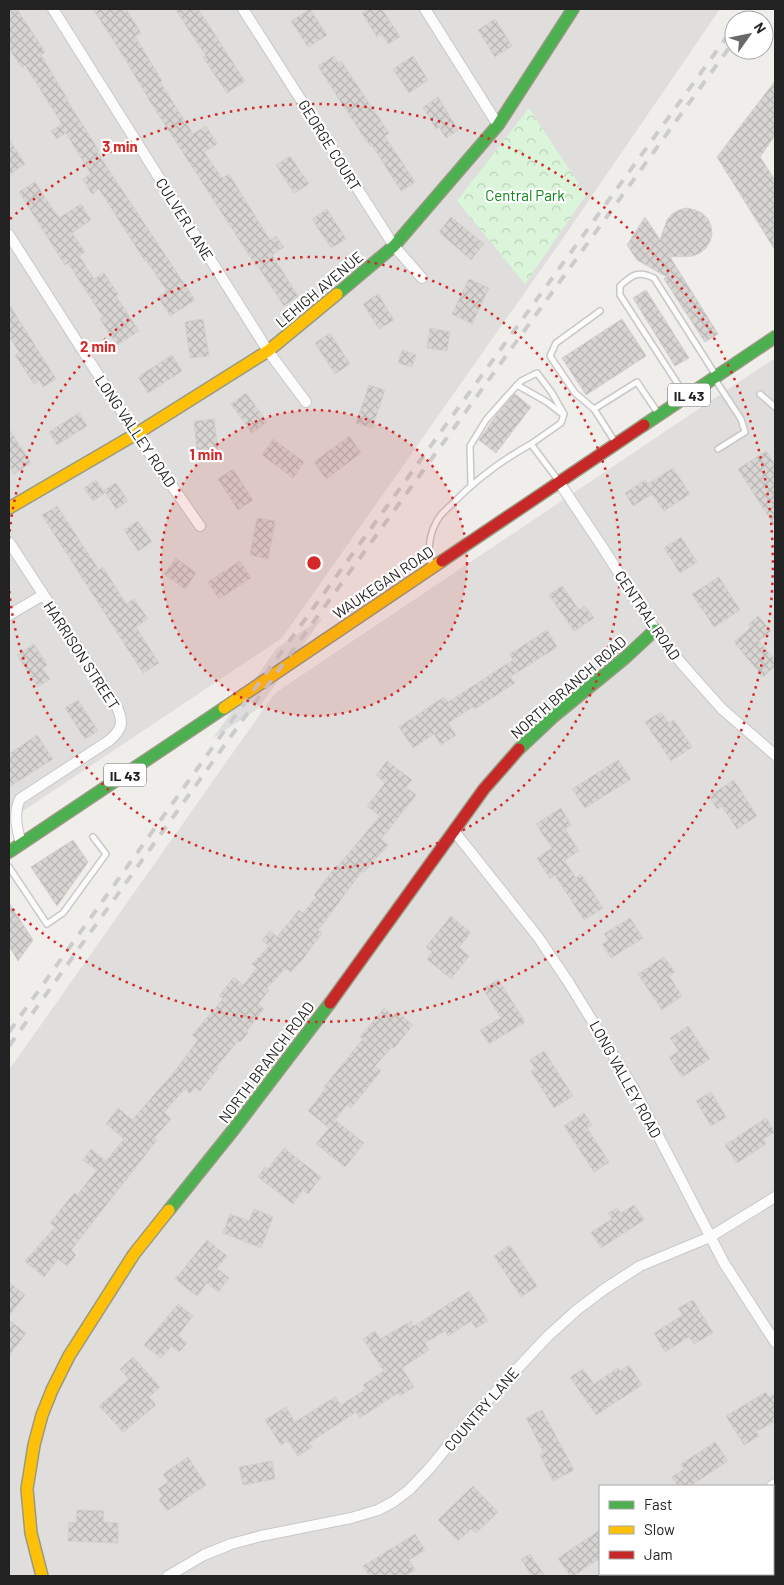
<svg xmlns="http://www.w3.org/2000/svg" width="784" height="1585" font-family="Barlow,sans-serif">
	<defs>
		<pattern id="park-crowns" width="20" height="18" patternUnits="userSpaceOnUse" patternTransform="scale(1.25)"><rect width="20" height="18" fill="#daf5da"/><path d="M2 6a3 3 0 1 1 6 0M12 15a3 3 0 1 1 6 0" fill="none" stroke="#bbd2bb"/></pattern>
		<pattern id="building-cross-hatch" width="8" height="8" patternUnits="userSpaceOnUse" patternTransform="scale(1.25)"><rect width="8" height="8" fill="#d7d4d2"/><path d="M0 0l8 8M0 8l8-8" fill="none" stroke="#b8b6b4"/></pattern>
	</defs>
	<rect width="100%" height="100%" fill="#f0eeeb"/>
	<g fill="#dfdedc" fill-rule="evenodd">
		<polygon points="9,9 720,9 561,241 282,638 11,819 9,815"/>
		<path d="M775,358v1218h-766v-506l266,-377zM600,1486h173v88h-173z"/>
	</g>
	<polygon fill="url(#park-crowns)" points="529,108 586,195 525,284 457,201"/>
	<polygon fill="#dedddd" points="323,617 258,709 213,738 277,648"/>
	<g fill="url(#building-cross-hatch)" stroke="#d3d0cc">
		<polygon points="9,9 17,9 45,52 41,55 68,100 67,100 99,151 97,152 195,300 170,316 158,297 167,291 146,260 145,261 99,189 92,194 83,179 91,174 66,133 57,139 51,131 62,124 25,65 22,68 9,48"/>
		<polygon points="93,9 126,9 141,33 135,36 162,81 160,82 193,134 206,126 217,144 204,152 222,178 229,174 270,240 276,236 284,247 272,255 298,296 284,306 257,265 256,266 178,145 151,103 122,54"/>
		<polygon points="175,9 198,9 245,81 227,93 203,57 206,56"/>
		<polygon points="310,9 327,35 308,47 291,21"/>
		<polygon points="369,9 382,9 400,37 388,44 382,34 377,37 362,13"/>
		<polygon points="495,19 512,46 495,57 478,30"/>
		<polygon points="334,56 338,63 341,61 389,133 385,136 415,182 401,191 372,145 370,146 346,110 318,66"/>
		<polygon points="413,56 428,80 409,93 393,69"/>
		<polygon points="775,81 775,135 760,157 775,180 775,250 717,157"/>
		<polygon points="438,97 458,130 446,138 439,127 436,129 423,107"/>
		<polygon points="9,139 25,164 9,175"/>
		<polygon points="290,156 309,184 294,193 276,165"/>
		<polygon points="35,182 59,218 81,204 91,220 72,233 85,252 79,256 94,279 104,273 118,294 116,296 139,331 117,345 100,319 103,317 68,263 65,265 19,192"/>
		<polygon points="687,208 695,210 702,213 708,219 711,226 712,234 710,241 706,248 700,253 693,256 670,257 718,334 705,342 664,279 667,277 637,260 627,245 645,217 660,240 667,220 672,214 679,210"/>
		<polygon points="327,209 346,239 331,248 312,219"/>
		<polygon points="451,217 484,244 471,260 439,232"/>
		<polygon points="469,279 489,288 472,324 452,314"/>
		<polygon points="646,290 689,358 675,366 633,298"/>
		<polygon points="378,294 394,320 379,329 363,304"/>
		<polygon points="9,304 56,379 43,387 39,380 34,384 15,355 19,352 9,336"/>
		<polygon points="203,319 209,356 190,358 185,322"/>
		<polygon points="622,319 646,356 586,395 562,358"/>
		<polygon points="430,328 450,332 447,351 427,348"/>
		<polygon points="330,333 350,364 335,374 315,343"/>
		<polygon points="402,350 416,355 412,367 398,363"/>
		<polygon points="172,355 182,371 148,393 138,377"/>
		<polygon points="369,385 385,390 372,428 356,423"/>
		<polygon points="246,393 267,422 252,433 231,404"/>
		<polygon points="515,394 531,407 496,453 479,440 497,414"/>
		<polygon points="79,413 87,426 57,445 49,432"/>
		<polygon points="214,419 219,460 198,462 194,421"/>
		<polygon points="9,429 31,463 14,474 9,465"/>
		<polygon points="349,436 361,453 326,479 314,462"/>
		<polygon points="273,439 304,462 293,478 262,455"/>
		<polygon points="766,451 775,465 775,527 738,469"/>
		<polygon points="673,468 690,494 664,511 652,494 633,506 625,493 645,480 648,484"/>
		<polygon points="233,469 253,500 238,510 218,479"/>
		<polygon points="96,480 105,493 93,501 84,488"/>
		<polygon points="116,483 128,501 116,509 104,490"/>
		<polygon points="57,506 99,570 103,567 126,604 134,599 148,619 136,627 159,663 143,673 42,515"/>
		<polygon points="257,518 275,521 268,559 250,555"/>
		<polygon points="138,521 152,542 138,551 124,530"/>
		<polygon points="681,537 697,562 680,573 664,548"/>
		<polygon points="176,558 196,573 185,589 164,574"/>
		<polygon points="240,561 251,578 219,599 208,582"/>
		<polygon points="719,577 740,610 714,627 692,594"/>
		<polygon points="562,586 579,610 585,606 594,618 574,631 549,595"/>
		<polygon points="758,616 771,631 759,641 775,660 775,666 763,677 734,642 751,627 748,625"/>
		<polygon points="547,630 557,647 510,677 515,683 475,709 473,707 448,723 456,735 441,745 434,734 413,748 399,727 444,697 448,702 513,660 510,654"/>
		<polygon points="34,644 47,665 42,668 50,679 38,687 17,655"/>
		<polygon points="78,700 98,731 85,739 65,708"/>
		<polygon points="661,712 669,723 674,720 692,747 671,761 645,722"/>
		<polygon points="37,735 53,759 9,787 9,754"/>
		<polygon points="618,760 631,779 585,808 572,789"/>
		<polygon points="387,761 412,780 406,787 416,795 381,839 388,845 364,872 362,871 328,917 318,930 322,933 302,960 291,972 286,968 267,988 269,990 258,1004 264,1009 247,1031 248,1033 240,1042 238,1041 216,1067 218,1068 200,1091 195,1087 190,1094 185,1089 164,1112 171,1119 154,1138 157,1140 71,1250 76,1255 67,1266 58,1259 44,1277 25,1261 55,1227 50,1223 74,1193 77,1195 97,1170 83,1160 91,1149 106,1161 124,1139 106,1124 118,1108 132,1120 175,1071 198,1040 192,1035 223,999 219,996 234,977 243,985 257,968 252,964 269,946 262,940 270,931 277,937 299,910 303,913 316,897 314,895 337,865 338,866 380,816 367,806 385,783 376,775"/>
		<polygon points="734,780 757,816 737,829 722,806 717,809 709,796"/>
		<polygon points="561,808 571,825 565,829 579,851 564,860 576,878 581,874 603,908 584,920 555,875 550,879 537,858 552,848 536,824"/>
		<polygon points="73,840 88,862 57,906 31,867"/>
		<polygon points="9,903 33,940 18,961 9,946"/>
		<polygon points="451,916 471,933 459,947 469,956 451,979 427,959 432,952 426,947"/>
		<polygon points="630,918 643,938 611,958 602,944 609,940 604,934"/>
		<polygon points="664,957 675,972 669,976 682,996 662,1010 638,974"/>
		<polygon points="498,979 525,1022 489,1044 480,1030 501,1018 483,989"/>
		<polygon points="384,1008 393,1016 397,1011 413,1025 394,1048 392,1047 375,1066 381,1071 351,1108 347,1105 335,1120 364,1143 345,1167 316,1144 329,1128 308,1111 326,1088 324,1087 363,1039 360,1037"/>
		<polygon points="688,1026 710,1059 682,1077 669,1057 679,1051 670,1038"/>
		<polygon points="544,1051 573,1096 554,1108 531,1071 535,1068 530,1060"/>
		<polygon points="711,1092 726,1117 711,1126 696,1101"/>
		<polygon points="584,1113 592,1125 587,1128 609,1162 594,1172 564,1126"/>
		<polygon points="766,1118 775,1132 763,1139 766,1144 737,1163 725,1145"/>
		<polygon points="284,1148 321,1177 308,1194 303,1190 293,1204 258,1177 265,1167 268,1169"/>
		<polygon points="634,1205 644,1220 601,1248 591,1232 612,1219 608,1213 617,1208 621,1213"/>
		<polygon points="254,1209 273,1217 261,1248 223,1233 230,1214 249,1221"/>
		<polygon points="207,1240 227,1256 217,1268 229,1278 218,1292 207,1283 197,1296 175,1279"/>
		<polygon points="510,1245 537,1286 521,1297 494,1256"/>
		<polygon points="9,1282 25,1295 9,1316"/>
		<polygon points="469,1291 488,1321 476,1328 471,1321 448,1336 445,1331 425,1343 429,1350 402,1368 414,1387 400,1396 398,1393 360,1418 356,1412 309,1443 312,1447 298,1456 288,1441 281,1445 265,1420 286,1407 295,1422 335,1397 341,1405 366,1389 363,1385 384,1371 363,1339 375,1331 380,1339 411,1321 414,1326"/>
		<polygon points="693,1300 713,1333 694,1344 689,1337 665,1352 654,1333 683,1315 678,1308"/>
		<polygon points="178,1304 193,1316 178,1335 187,1343 179,1352 172,1346 161,1358 144,1345"/>
		<polygon points="9,1320 26,1333 9,1356"/>
		<polygon points="133,1357 160,1387 149,1397 156,1405 123,1432 99,1406 129,1379 120,1369"/>
		<polygon points="629,1365 642,1385 596,1415 570,1377 583,1369 594,1384 618,1368 620,1371"/>
		<polygon points="766,1392 769,1397 775,1393 775,1421 756,1432 759,1436 744,1445 726,1416"/>
		<polygon points="542,1410 574,1470 553,1481 540,1455 544,1453 526,1418"/>
		<polygon points="715,1442 728,1461 690,1486 678,1486 672,1477 684,1469 681,1464"/>
		<polygon points="188,1457 206,1485 167,1511 159,1499 163,1496 158,1489 168,1482 163,1474"/>
		<polygon points="272,1461 275,1479 243,1485 239,1467"/>
		<polygon points="473,1486 498,1512 476,1533 471,1529 458,1541 438,1520"/>
		<polygon points="77,1510 104,1511 103,1522 118,1523 118,1543 68,1541 69,1522 76,1523"/>
		<polygon points="600,1530 600,1558 573,1576 570,1576 558,1558"/>
		<polygon points="415,1534 425,1550 409,1560 415,1570 404,1576 369,1576 363,1566"/>
		<polygon points="530,1554 545,1576 532,1576 521,1559"/>
	</g>
	<g fill="none" stroke-linecap="round" stroke-linejoin="round">
		<defs>
			<g id="lane">
				<polyline points="716,381 741,419 745,432 718,449"/>
				<polyline points="517,385 547,402 561,413"/>
				<polyline points="760,394 775,407"/>
				<path d="M685,395l-65,-100v-9c12,-11 18,-16 34,-8l61,96"/>
				<polyline points="594,409 575,393 550,356 556,343 600,311"/>
				<polyline points="615,442 594,409 637,382 658,413"/>
				<polyline points="471,484 470,446 486,420 508,395 521,381 537,373 552,393 564,414 561,423 531,444 558,480"/>
				<path d="M431,564c-4,-16 -1,-34 9,-48 4,-5 9,-9 14,-14 23,-23 48,-42 77,-58"/>
				<polyline points="9,867 47,924 63,913 106,854 93,837"/>
			</g>
			<g id="street">
				<polyline points="53,9 268,351 306,402"/>
				<polyline points="243,9 394,246 422,278"/>
				<polyline points="425,9 498,125"/>
				<polyline points="9,235 136,434 200,526"/>
				<polyline points="559,482 603,548 655,630 682,664 722,709 775,755"/>
				<path d="M9,542l108,165c7,16 5,22 -7,33l-90,59c-7,15 -3,30 1,45"/>
				<polyline points="9,615 43,595"/>
				<polyline points="454,831 538,937 569,983 634,1089 724,1263 775,1342"/>
				<polyline points="772,1486 775,1484"/>
				<polyline points="168,1576 204,1555 231,1544 261,1536 351,1518 378,1510 393,1502 409,1490 429,1469 472,1417 548,1336 578,1309 606,1288 640,1266 710,1237 775,1197"/>
				<polyline points="657,1576 661,1574"/>
			</g>
			<g id="fast">
				<polyline points="337,294 394,246 498,125 573,9"/>
				<polyline points="644,425 775,337"/>
				<polyline points="519,749 554,716 626,657 655,630"/>
				<polyline points="9,852 224,708"/>
				<polyline points="169,1210 234,1129 330,1003"/>
			</g>
			<g id="slow">
				<polyline points="9,508 136,434 268,351 337,294"/>
				<polyline points="224,708 442,561"/>
				<polyline points="42,1576 31,1533 27,1489 34,1445 42,1415 52,1390 69,1356 134,1254 169,1210"/>
			</g>
			<g id="jam">
				<polyline points="442,561 644,425"/>
				<polyline points="330,1003 484,789 519,749"/>
			</g>
		</defs>
		<use href="#lane" stroke="#c9c8c7" stroke-width="8"/>
		<use href="#street" stroke="#c9c8c7" stroke-width="12"/>
		<use href="#fast" stroke="#999a82" stroke-width="14"/>
		<use href="#slow" stroke="#999a82" stroke-width="14"/>
		<use href="#jam" stroke="#999a82" stroke-width="14"/>
		<use href="#lane" stroke="#fdfcfc" stroke-width="5"/>
		<use href="#street" stroke="#fdfcfc" stroke-width="10"/>
		<use href="#fast" stroke="#4caf50" stroke-width="11"/>
		<use href="#slow" stroke="#ffc107" stroke-width="11"/>
		<use href="#jam" stroke="#c62828" stroke-width="11"/>
		<g stroke="#ccc" stroke-width="4" stroke-dasharray="10 10" stroke-linecap="butt">
			<polyline points="739,20 747,9"/>
			<polyline points="749,20 757,9"/>
			<polyline points="9,1032 225,730 734,27"/>
			<polyline points="9,1046 244,718 734,41"/>
		</g>
	</g>
	<circle cx="314" cy="563" r="153" fill="#d62828" fill-opacity=".12"/>
	<g fill="none" stroke="#d62828" stroke-width="2.5" stroke-dasharray="2.5 5">
		<circle cx="314" cy="563" r="153"/>
		<path d="M9 539A306 306 0 1 1 9 587"/>
		<path d="M10 219A459 459 0 1 1 10 907"/>
	</g>
	<g text-anchor="middle" dominant-baseline="central" stroke-width="4.5" stroke-linejoin="round" paint-order="stroke">
		<g fill="#fff" stroke="#646464" stroke-width="1">
			<rect x="668" y="383.5" width="42" height="23" rx="4"/>
			<rect x="104" y="763.5" width="42" height="23" rx="4"/>
		</g>
		<g font-size="14" font-weight="bold" fill="#222">
			<text x="689" y="395">IL 43</text>
			<text x="125" y="775">IL 43</text>
		</g>
		<g font-size="15" fill="#222" stroke="#fff">
			<text transform="translate(330 145) rotate(58)">GEORGE COURT</text>
			<text transform="translate(185 219) rotate(58)">CULVER LANE</text>
			<text transform="translate(319 289) rotate(-40)">LEHIGH AVENUE</text>
			<text transform="translate(136 431) rotate(56)">LONG VALLEY ROAD</text>
			<text transform="translate(383 582) rotate(-34)">WAUKEGAN ROAD</text>
			<text transform="translate(648 615) rotate(56)">CENTRAL ROAD</text>
			<text transform="translate(82 655) rotate(57)">HARRISON STREET</text>
			<text transform="translate(568 687) rotate(-41)">NORTH BRANCH ROAD</text>
			<text transform="translate(266 1062) rotate(-53)">NORTH BRANCH ROAD</text>
			<text transform="translate(626 1079) rotate(61)">LONG VALLEY ROAD</text>
			<text transform="translate(481 1409) rotate(-49)">COUNTRY LANE</text>
		</g>
		<g font-size="15" fill="#0c8416" stroke="#fff">
			<text x="525" y="195">Central Park</text>
		</g>
	</g>
	<circle cx="314" cy="563" r="8" fill="#d62828" stroke="#fff" stroke-width="2.5"/>
	<g font-size="15" text-anchor="middle" font-weight="bold" fill="#d62828" stroke="#fff" stroke-width="4.5" stroke-linejoin="round" paint-order="stroke">
		<text x="120" y="152">3 min</text>
		<text x="98" y="352">2 min</text>
		<text x="206" y="460">1 min</text>
	</g>
	<rect width="784" height="1585" fill="none" stroke="#222222" stroke-width="20"/>
	<rect x="599" y="1485" width="175" height="90" fill="#ffffff" stroke="#a7a7a7"/>
	<rect x="609" y="1501" width="25" height="8" fill="#4caf50" stroke="#a7a7a7"/>
	<text x="644" y="1510" font-size="15" fill="#222222">Fast</text>
	<rect x="609" y="1526" width="25" height="8" fill="#ffc107" stroke="#a7a7a7"/>
	<text x="644" y="1535" font-size="15" fill="#222222">Slow</text>
	<rect x="609" y="1551" width="25" height="8" fill="#c62828" stroke="#a7a7a7"/>
	<text x="644" y="1560" font-size="15" fill="#222222">Jam</text>
	<g transform="translate(749 35) rotate(57)"><circle r="24" fill="#ffffff" stroke="#a7a7a7"/>
	<path d="M0-4L9 19L0 12L-9 19Z" fill="#6a6968"/>
	<text y="-8" font-size="14" font-weight="bold" text-anchor="middle" fill="#222222">N</text>
	</g>
</svg>
